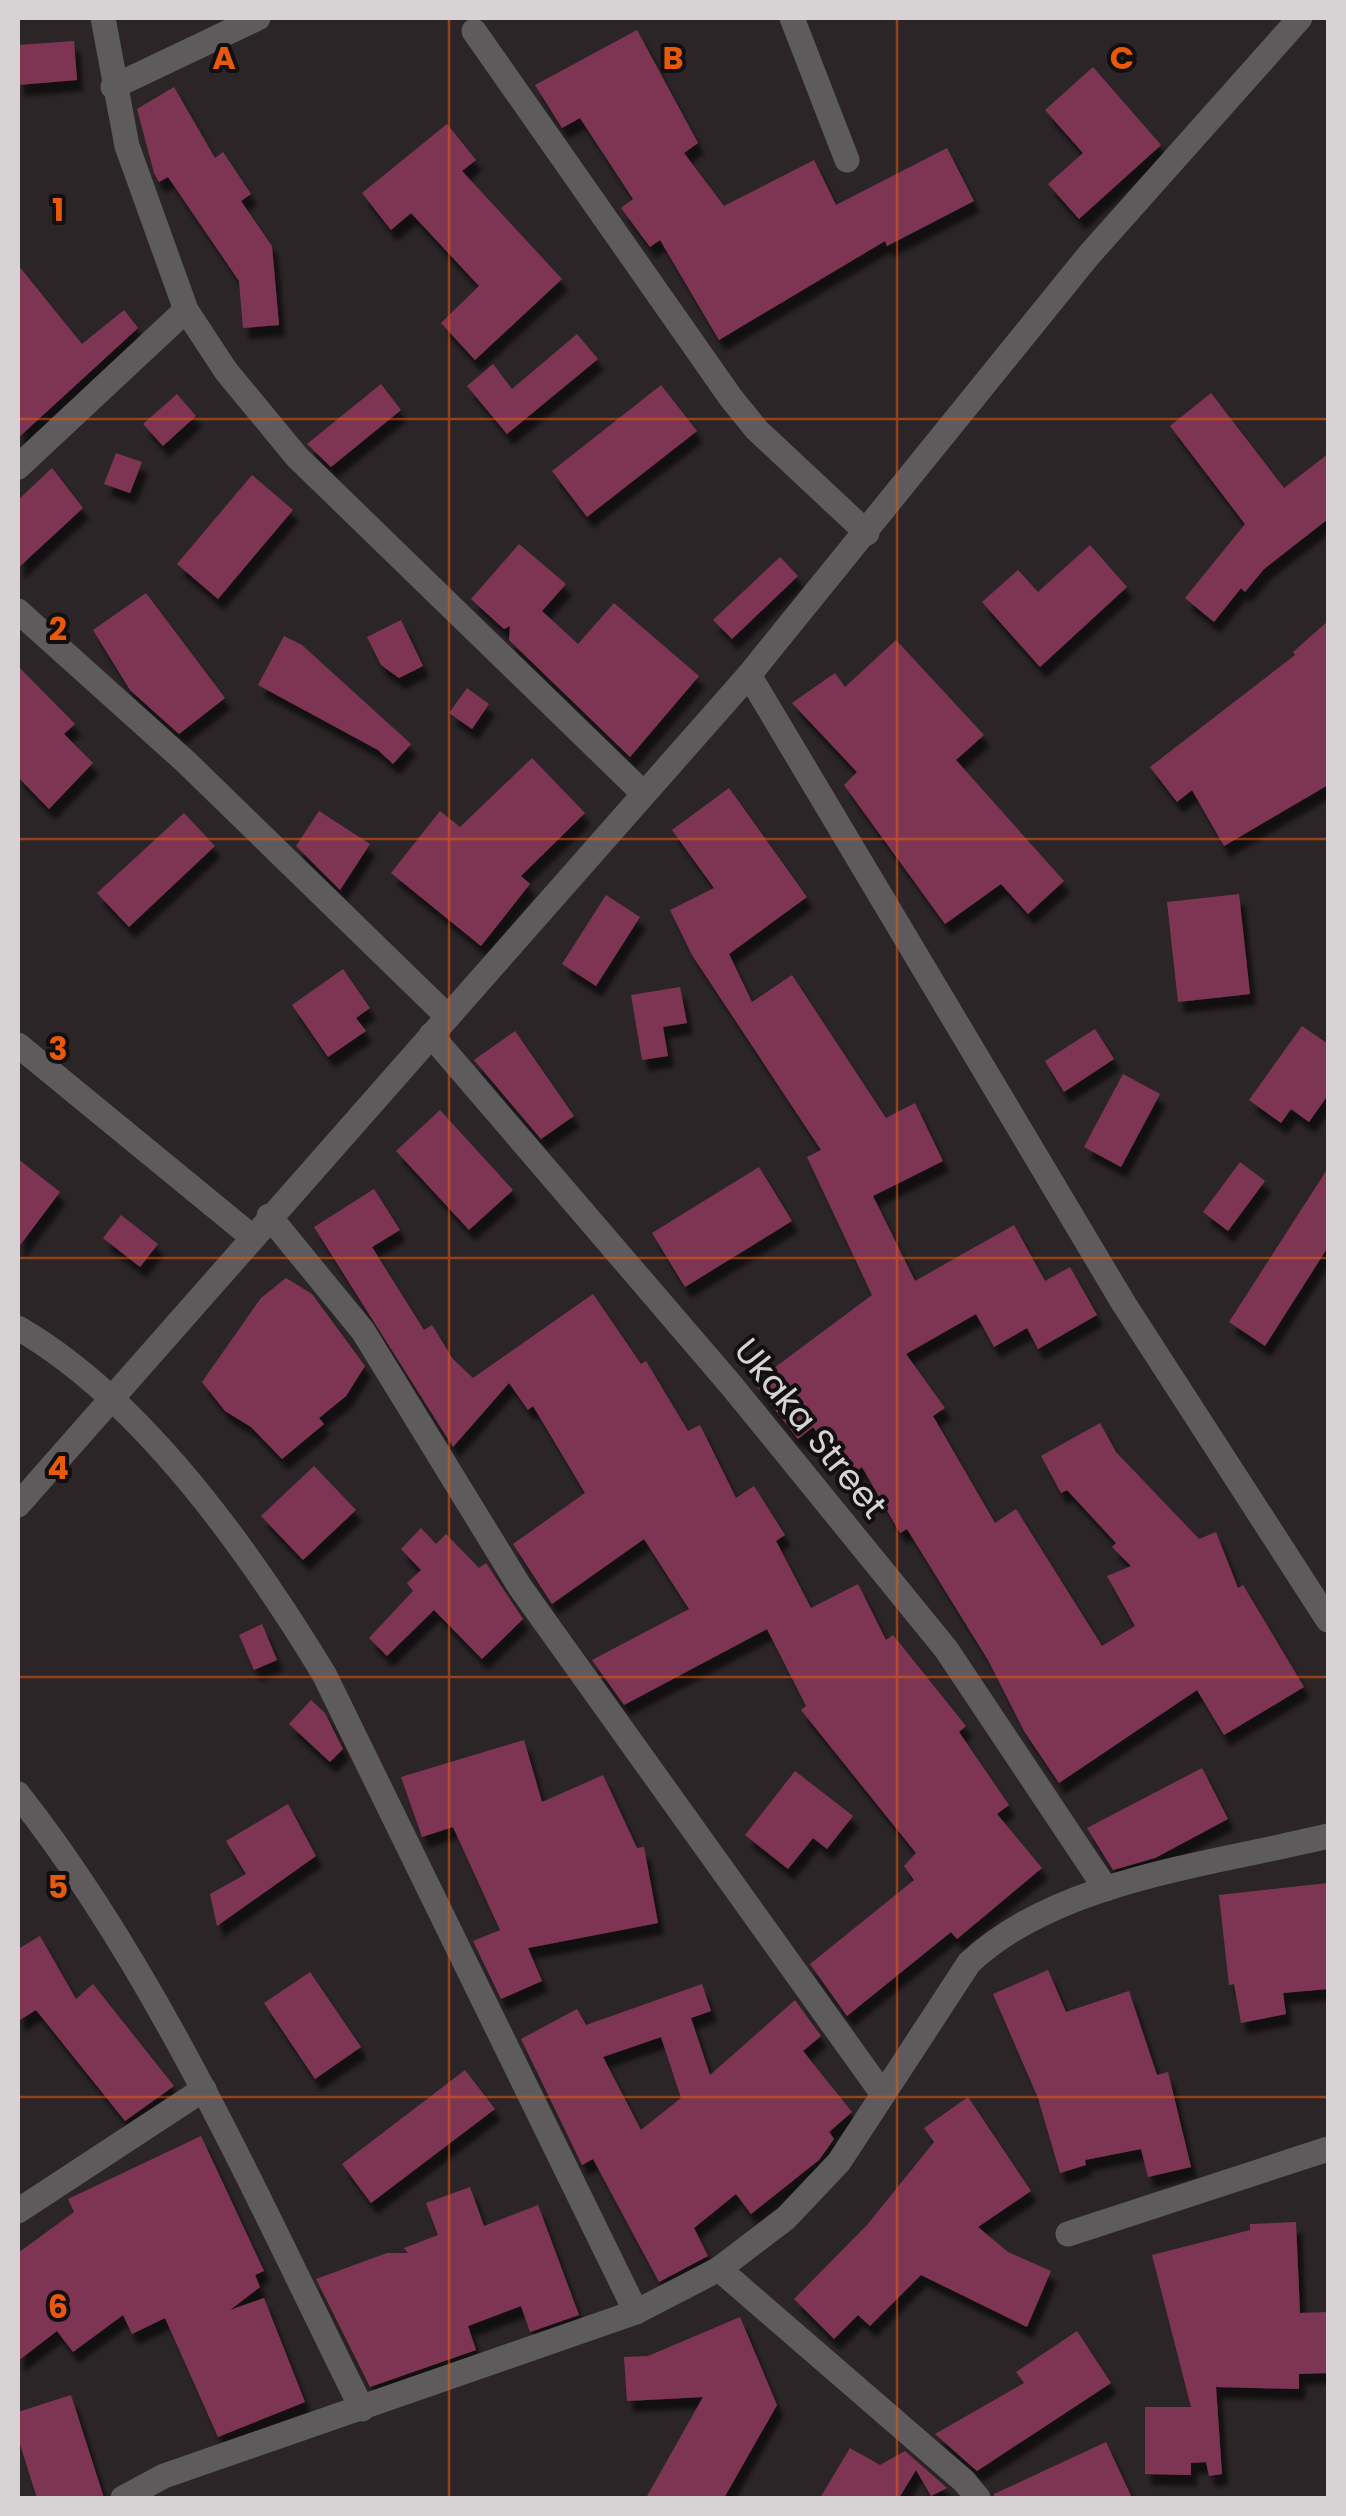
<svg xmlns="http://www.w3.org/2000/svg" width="1346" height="2516" font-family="Poppins,sans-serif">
	<defs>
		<filter id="shadow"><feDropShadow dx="6" dy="11" stdDeviation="2.5" flood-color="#0009"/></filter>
	</defs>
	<rect width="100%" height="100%" fill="#2b2527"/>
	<g fill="#7e3653" fill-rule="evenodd" filter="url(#shadow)">
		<polygon points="637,30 698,143 684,153 724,206 814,160 836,205 947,148 974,201 887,246 885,241 719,340 660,240 650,247 621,208 633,199 580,118 562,128 535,85"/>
		<polygon points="74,41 77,80 18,85 18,45"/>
		<polygon points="1093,67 1161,145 1079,219 1048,184 1083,153 1045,110"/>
		<polygon points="174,87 215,158 223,152 251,194 241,201 272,246 279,325 243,328 239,281 168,177 159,182 154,173 137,109"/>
		<polygon points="447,124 476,160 462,171 562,279 475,360 441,323 479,286 411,213 391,230 362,193"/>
		<polygon points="18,265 82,344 124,310 138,328 18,438"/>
		<polygon points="577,334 598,359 507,434 467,386 493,364 512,389"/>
		<polygon points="381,384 401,410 331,467 307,444"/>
		<polygon points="661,385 697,431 587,517 552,471"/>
		<polygon points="1211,393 1284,488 1328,454 1328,519 1264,569 1245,592 1241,588 1214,622 1185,598 1245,524 1170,426"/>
		<polygon points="177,394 196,416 163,446 143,424"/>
		<polygon points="116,453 142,462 130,493 104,484"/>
		<polygon points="52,468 83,508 18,568 18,500"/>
		<polygon points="252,475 293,510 218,599 177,564"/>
		<polygon points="519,544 566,584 542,611 578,644 614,603 699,676 630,757 509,640 510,626 504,629 471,599"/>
		<polygon points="1090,545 1127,587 1040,667 982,602 1018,570 1038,592"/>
		<polygon points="780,557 798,576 732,639 713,620"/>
		<polygon points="146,593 225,698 179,734 130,690 93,630"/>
		<polygon points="401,620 423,666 399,678 381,665 367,637"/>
		<polygon points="1328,621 1328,785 1224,846 1192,790 1177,802 1150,767 1295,655 1293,652"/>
		<polygon points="284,636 302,645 411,744 393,764 378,750 258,685"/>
		<polygon points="896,640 984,735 956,760 1064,881 1028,914 1001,884 945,924 844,785 857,772 792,703 835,673 845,687"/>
		<polygon points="18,666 75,724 64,734 93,763 49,809 18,777"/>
		<polygon points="467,688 489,704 472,729 449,713"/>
		<polygon points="532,758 585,813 521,876 530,884 481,946 391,873 440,811 460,827"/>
		<polygon points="729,788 807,897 729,954 752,1002 792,975 886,1118 915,1103 943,1161 873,1196 915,1281 1014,1225 1045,1281 1070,1267 1097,1315 1038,1349 1027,1328 994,1347 976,1314 906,1354 945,1408 933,1416 995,1523 1016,1509 1102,1646 1135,1626 1107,1576 1131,1566 1112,1547 1116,1543 1067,1490 1061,1493 1041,1456 1100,1423 1116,1452 1199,1539 1216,1532 1238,1588 1243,1585 1304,1687 1224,1735 1197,1690 1059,1783 1024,1731 988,1660 907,1529 900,1533 862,1467 849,1477 813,1427 798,1439 754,1383 872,1295 807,1157 821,1150 692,955 670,910 714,888 672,830"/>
		<polygon points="319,811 370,844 340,890 296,846"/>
		<polygon points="184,813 215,846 129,927 97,893"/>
		<polygon points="1239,894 1250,994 1178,1002 1167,902"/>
		<polygon points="606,895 640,917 596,986 562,964"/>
		<polygon points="343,969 370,1008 356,1018 366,1031 328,1057 292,1005"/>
		<polygon points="680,987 687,1023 663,1027 668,1056 642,1060 631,995"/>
		<polygon points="1302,1026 1328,1044 1328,1095 1309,1122 1291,1109 1281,1123 1249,1100"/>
		<polygon points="1095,1029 1114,1059 1064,1092 1045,1061"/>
		<polygon points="515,1031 574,1116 541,1139 474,1060"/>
		<polygon points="1123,1074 1160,1094 1121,1167 1084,1147"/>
		<polygon points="440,1110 513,1190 469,1230 396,1151"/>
		<polygon points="18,1159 60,1192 18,1248"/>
		<polygon points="1240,1162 1265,1181 1228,1231 1203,1212"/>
		<polygon points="759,1167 792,1221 685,1287 652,1233"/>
		<polygon points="1328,1168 1328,1247 1265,1346 1229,1322"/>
		<polygon points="374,1189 400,1230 372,1247 424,1330 432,1325 453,1359 473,1378 593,1294 641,1364 646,1361 688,1431 700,1425 736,1498 754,1486 785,1535 776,1541 811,1608 858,1584 886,1640 893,1635 966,1726 959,1732 1009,1805 997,1814 1042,1868 957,1939 951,1932 847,2016 810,1964 914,1880 904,1866 916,1853 801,1710 806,1706 767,1629 624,1705 592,1660 689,1609 644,1539 552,1604 513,1544 585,1493 533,1406 528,1410 509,1383 453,1447 314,1227"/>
		<polygon points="121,1215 158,1244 140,1267 103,1238"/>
		<polygon points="286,1278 312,1294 365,1366 346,1396 319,1418 324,1424 282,1459 251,1427 225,1411 202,1382 261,1298"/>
		<polygon points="314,1466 356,1510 303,1560 261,1516"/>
		<polygon points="421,1528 436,1544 446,1534 479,1568 486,1563 523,1619 482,1659 434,1610 387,1656 369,1638 413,1591 407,1583 421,1570 401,1549"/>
		<polygon points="262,1624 277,1660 254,1670 239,1635"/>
		<polygon points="311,1700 325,1713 343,1749 330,1762 289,1724"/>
		<polygon points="524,1740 542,1802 603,1775 637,1848 644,1847 658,1923 528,1948 542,1981 501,1999 473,1941 500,1930 453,1827 422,1837 401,1777"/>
		<polygon points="1202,1768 1228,1819 1155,1858 1113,1870 1087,1828"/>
		<polygon points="795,1771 853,1816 827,1849 813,1838 788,1869 745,1835"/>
		<polygon points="288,1804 316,1856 217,1926 210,1894 246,1874 226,1841"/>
		<polygon points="1328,1883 1328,1989 1283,1993 1286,2014 1241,2023 1234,1984 1229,1985 1219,1895"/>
		<polygon points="40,1936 76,1999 93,1984 174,2086 125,2121 36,2010 18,2021 18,1949"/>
		<polygon points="1048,1970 1066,2012 1129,1991 1157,2075 1168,2072 1191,2167 1148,2177 1141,2149 1085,2160 1086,2165 1060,2173 1038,2098 993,1994"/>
		<polygon points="310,1972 361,2047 315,2079 264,2003"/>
		<path d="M702,1984l9,27 -20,7 19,57 85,-75 26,36 -18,15 49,61 -23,20 5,7 -15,21 -68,54 -15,-20 -42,34 14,28 -49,26 -66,-123 -11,6 -61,-126 56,-30 9,16zM661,2037l20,61 -40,32 -38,-73z"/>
		<polygon points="465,2070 495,2109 371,2203 342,2164"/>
		<polygon points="968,2097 1031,2191 978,2227 1008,2252 1051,2271 1027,2327 921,2275 870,2326 858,2315 834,2339 794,2299 867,2225 934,2142 924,2128"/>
		<polygon points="201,2136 264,2271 255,2275 260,2287 230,2310 264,2298 305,2402 218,2437 165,2318 132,2334 123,2315 73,2352 57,2331 18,2361 18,2253 74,2212 68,2199"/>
		<polygon points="470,2187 484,2226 538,2205 579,2315 530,2332 521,2306 468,2326 476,2350 370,2387 316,2279 387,2253 408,2253 404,2248 438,2235 426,2203"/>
		<polygon points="1296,2222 1300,2313 1328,2312 1328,2373 1299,2374 1299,2389 1216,2387 1222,2474 1209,2476 1206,2462 1191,2463 1191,2475 1145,2474 1145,2407 1191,2407 1152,2255 1250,2230 1250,2224"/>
		<polygon points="740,2317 777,2405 724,2498 646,2498 703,2397 627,2401 624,2357 648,2356"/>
		<polygon points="1077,2331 1111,2383 977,2471 935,2434 1024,2383 1016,2372"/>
		<polygon points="71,2395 104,2498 37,2498 18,2438 18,2412"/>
		<polygon points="1106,2442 1132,2498 994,2498 994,2494"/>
		<polygon points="850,2448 880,2465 905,2451 947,2488 931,2496 916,2470 899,2498 820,2498"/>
	</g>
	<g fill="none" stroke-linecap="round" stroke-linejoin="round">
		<g stroke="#5e5b5c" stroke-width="25">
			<polyline points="103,18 127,146 186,310 226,371 297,457 643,793"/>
			<polyline points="792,18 847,160"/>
			<polyline points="474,31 731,398 757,430 867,533"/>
			<polyline points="113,87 258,18"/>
			<polyline points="18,467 186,310"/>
			<polyline points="18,611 186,762 448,1017"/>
			<polyline points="749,675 1124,1304 1328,1620"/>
			<polyline points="431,1035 731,1385 946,1649 1106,1889"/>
			<polyline points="18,1045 251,1236"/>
			<polyline points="269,1216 363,1331 520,1587 882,2093"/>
			<path d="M18,1328c125,72 232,224 306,346l312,638"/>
			<polyline points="18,1505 749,675 1089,255 1300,18"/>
			<path d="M18,1794c141,179 242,410 344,615"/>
			<polyline points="18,2211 204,2089"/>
			<polyline points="1068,2234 1328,2149"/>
			<polyline points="719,2269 964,2481 978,2498"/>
			<path d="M123,2498l41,-22 472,-164 83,-43 67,-51 53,-56 130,-199c87,-83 245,-99 359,-127"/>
		</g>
	</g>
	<path fill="none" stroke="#e8590c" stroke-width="2.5" stroke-opacity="0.55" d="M449,18v2480M897,18v2480M18,419h1310M18,839h1310M18,1258h1310M18,1677h1310M18,2097h1310"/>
	<g text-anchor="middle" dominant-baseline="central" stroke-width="8" stroke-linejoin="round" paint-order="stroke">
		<g font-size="35" fill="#d7d3d4" stroke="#120f10">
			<text transform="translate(811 1428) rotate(51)">Ukaka Street</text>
		</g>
	</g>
	<g font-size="32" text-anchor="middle" font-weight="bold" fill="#e8590c" stroke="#120f10" stroke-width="8" stroke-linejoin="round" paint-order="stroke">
		<text x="224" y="69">A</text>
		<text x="673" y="69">B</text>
		<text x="1122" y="69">C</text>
		<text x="58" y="221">1</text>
		<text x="58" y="640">2</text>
		<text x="58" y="1060">3</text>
		<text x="58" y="1479">4</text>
		<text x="58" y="1898">5</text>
		<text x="58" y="2318">6</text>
	</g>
	<rect width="1346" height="2516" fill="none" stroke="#d7d3d4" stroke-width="40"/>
</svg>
